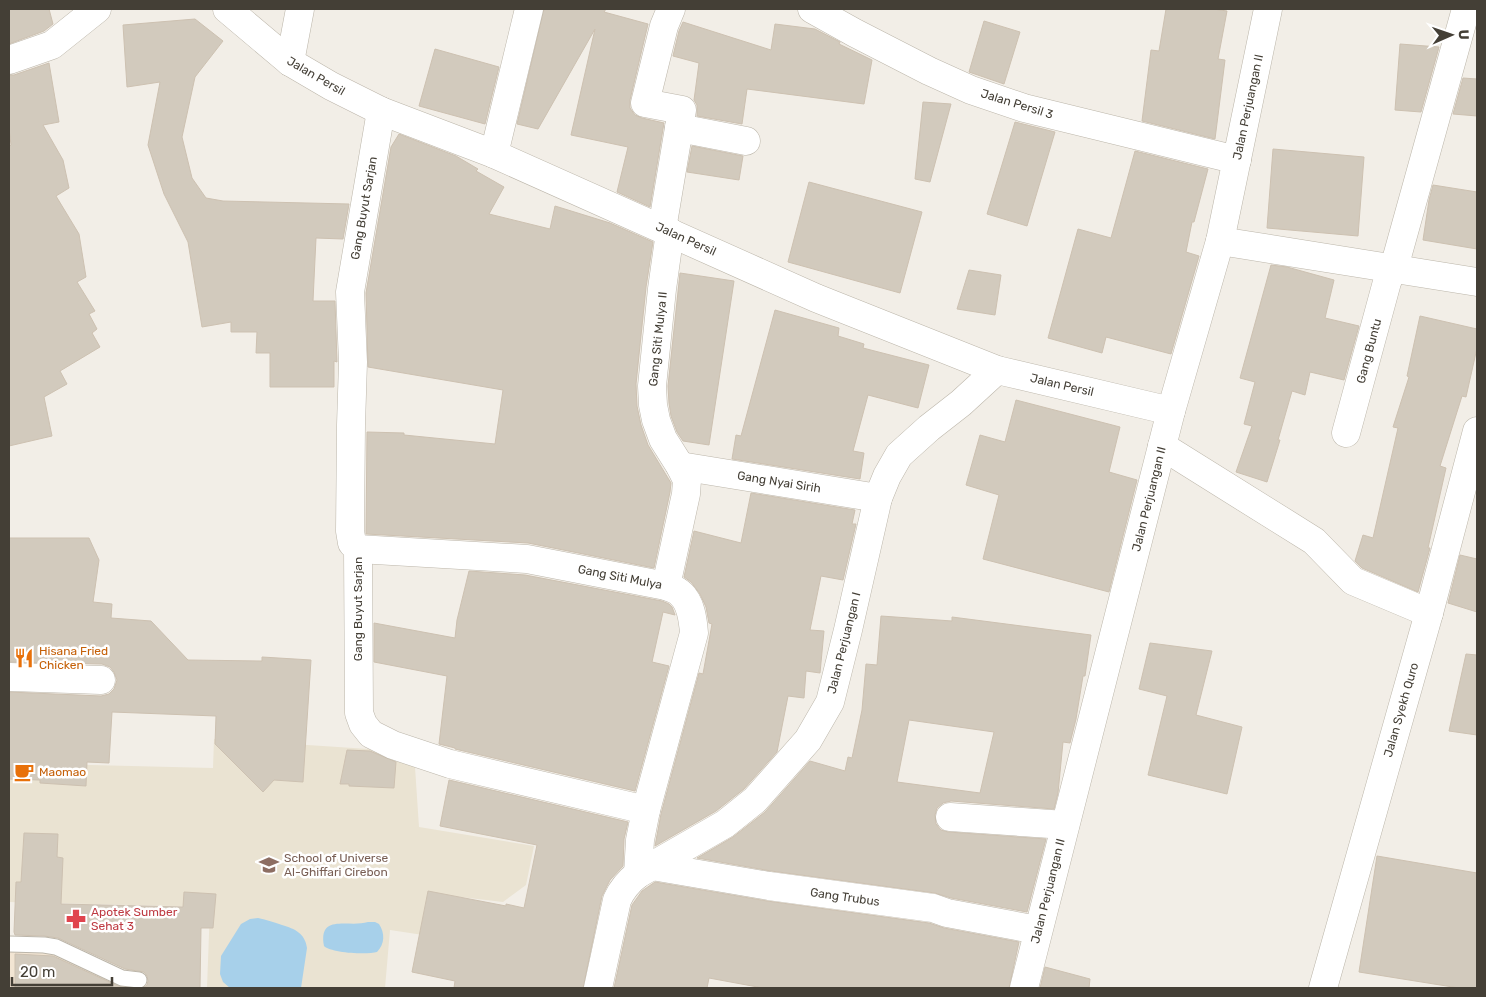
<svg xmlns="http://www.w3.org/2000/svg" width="1486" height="997" font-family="Rubik,sans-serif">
	<rect width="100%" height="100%" fill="#f2eee7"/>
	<polygon fill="#f2e5d3" points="9,950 48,951 92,971 122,988 9,988"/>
	<polygon fill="#eae3d2" points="214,739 414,752 419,827 534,846 526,885 503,902 452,896 443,938 390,930 385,988 207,988 210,907 9,902 9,763 213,768"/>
	<g fill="#a7d0ea">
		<path d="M258,918c9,2 16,4 24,7 13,4 23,8 25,23l-6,40h-71l-7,-6 -3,-8 1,-18 20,-32 9,-5z"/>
		<path d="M368,922h7l4,2c6,9 6,20 -2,28 -10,3 -46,1 -53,-6 -6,-33 25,-18 44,-24z"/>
	</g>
	<g fill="#d2cabd" stroke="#cdc1b1" fill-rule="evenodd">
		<polygon points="9,9 49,9 53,24 44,31 9,44"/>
		<polygon points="544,9 606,9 604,12 648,24 630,100 630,108 635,115 642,118 664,123 650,207 617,192 628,147 571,135 595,29 538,129 517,124"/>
		<polygon points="1166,9 1213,9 1227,11 1218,59 1225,60 1215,139 1142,121 1151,50 1159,51"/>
		<polygon points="195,19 223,41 195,77 182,137 192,178 206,198 223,201 349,204 343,239 316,238 313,301 335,301 337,362 334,361 334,387 270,387 270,353 256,353 257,332 231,332 231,322 202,327 188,242 164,194 148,145 160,82 127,87 123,25"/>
		<polygon points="984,21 1020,32 1004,84 969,72"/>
		<polygon points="683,22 771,50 775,24 815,29 840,42 839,44 872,60 864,104 747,89 742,124 697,116 697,105 694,100 699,63 673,56 679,31"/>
		<polygon points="1400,44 1439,47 1421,112 1395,110"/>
		<polygon points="435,49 499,67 485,124 419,106"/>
		<polygon points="49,63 59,122 43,125 63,160 69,188 56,196 79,234 86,277 77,282 95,311 89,314 97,329 92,333 100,347 60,371 67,384 44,397 52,436 9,446 9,147 11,145 9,129 9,75 14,75"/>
		<polygon points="1463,78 1477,79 1477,116 1453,114"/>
		<polygon points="923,102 951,104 930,182 915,179"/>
		<polygon points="1015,122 1055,132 1027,226 987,214"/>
		<polygon points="399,134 456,156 478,169 476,171 504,187 489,214 550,229 555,206 610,223 653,242 646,287 636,384 637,406 641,425 648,445 671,483 670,492 654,568 528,543 366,534 367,432 404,433 404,435 495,444 503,390 368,367 366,293 391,147"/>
		<polygon points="692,146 743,156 739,180 687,172"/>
		<polygon points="1273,149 1364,157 1358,236 1267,228"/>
		<polygon points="1135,151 1208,169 1194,222 1192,222 1186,252 1199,256 1171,354 1106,337 1102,353 1048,338 1078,229 1111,238"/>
		<polygon points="809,182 922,212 900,293 788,262"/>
		<polygon points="1433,185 1477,192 1477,249 1423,240 1429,200"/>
		<polygon points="1271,265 1287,267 1334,280 1325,318 1359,326 1344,380 1310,372 1305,395 1292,391 1278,440 1280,440 1267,482 1236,472 1252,426 1244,424 1255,382 1240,378"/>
		<polygon points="969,270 1001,275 995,315 957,309"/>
		<polygon points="680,273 734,281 709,445 683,441 677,432 671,416 669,403 668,386"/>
		<polygon points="775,310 839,328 838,336 864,344 863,348 929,365 918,408 868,395 853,451 864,453 860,479 732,459 736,435 741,436"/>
		<polygon points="1420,316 1477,329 1477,348 1466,397 1462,396 1440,466 1446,468 1428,548 1430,548 1418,592 1362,568 1355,561 1363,535 1373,538 1398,428 1393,427 1409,377 1407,376"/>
		<polygon points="1016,400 1120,427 1109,472 1137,480 1109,592 983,559 999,495 966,485 980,435 1005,442"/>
		<polygon points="751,493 855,510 852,524 856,524 843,580 821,576 810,630 824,631 820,673 806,671 804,698 788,696 777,752 744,789 716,811 655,846 661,814 699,673 703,674 712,624 709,623 706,607 700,594 691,582 684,577 694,531 741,543"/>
		<polygon points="9,538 89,538 99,560 93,602 112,604 111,618 151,621 188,660 262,661 262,657 311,660 303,782 274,780 263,792 215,744 216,716 112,712 109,763 87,762 86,786 40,783 40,780 9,779 9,692 101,696 109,694 114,689 117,680 114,672 110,667 102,664 9,662"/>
		<polygon points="1460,555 1477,559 1477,612 1448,603"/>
		<polygon points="469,571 525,575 662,601 669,604 672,607 675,615 663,612 652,662 669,666 635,791 455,749 455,748 439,744 447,676 374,662 374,623 455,638 457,620"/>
		<path d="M881,616l71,5v-4l139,18 -6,41h-2l-7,43 -6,24 -7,-1 -5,51 -4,16 -103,-8 -8,2 -6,5 -2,7 1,9 5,6 7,2 98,7 -19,73 -76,-14 -16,-5 -164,-22 -74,-13 36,-21 32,-25 45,-51 35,10 3,-14 4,1 10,-48 4,-46 11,1zM909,720l85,12 -14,61 -83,-11z"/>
		<polygon points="1150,643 1212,651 1196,715 1242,727 1227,794 1148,775 1167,696 1139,689"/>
		<polygon points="1466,654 1477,655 1477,735 1449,731"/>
		<polygon points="347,750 370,751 396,762 394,788 349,786 349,784 340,784"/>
		<polygon points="449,780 628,822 624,839 623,866 610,880 602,896 583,988 454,988 455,981 412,972 428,891 506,906 506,904 524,908 537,845 440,826"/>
		<polygon points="24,833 58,834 57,857 63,858 61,904 183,907 184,892 216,894 213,928 201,928 200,988 143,988 147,985 148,981 147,976 144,972 125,969 58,938 44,936 15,935 14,932 16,882 21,882"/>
		<polygon points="1377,856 1477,873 1477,988 1459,988 1359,972"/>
		<polygon points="655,882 767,901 929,923 944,928 1019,942 1009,988 763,988 709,978 707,988 614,988 632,905 642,891"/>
		<polygon points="15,954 53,956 118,986 129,988 15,988"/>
		<polygon points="1045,967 1090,979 1089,988 1040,988"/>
	</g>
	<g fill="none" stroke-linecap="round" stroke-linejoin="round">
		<defs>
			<polyline id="service" points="9,944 44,945 56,947 122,978 139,980"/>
			<g id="minor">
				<polyline points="227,9 290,62 331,86 381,111 494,154 816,298 997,370 1171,411"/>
				<polyline points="671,9 664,26 645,103 682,110 679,128"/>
				<polyline points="812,9 855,33 929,71 971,90 1024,108 1237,160"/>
				<polyline points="9,60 52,45 97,9"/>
				<polyline points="290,62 300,9"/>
				<polyline points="381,111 350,292 353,362 351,425 350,531 352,543 358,549 359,713 363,724 371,734 393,745 450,764 646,810"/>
				<polyline points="494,154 529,9"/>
				<polyline points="662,229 679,128 746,141"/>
				<polyline points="1220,241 1477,282"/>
				<polyline points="1346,433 1387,282 1397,257 1466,9"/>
				<polyline points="1162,446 1314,541 1353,581 1429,613"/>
				<polyline points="680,466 878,498"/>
				<path d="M358,549l169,10 139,27c5,2 12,4 15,8 10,9 12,26 13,39l-48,177 -6,30 -2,34"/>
				<polyline points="666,586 686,494 687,480 680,466 663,439 656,420 653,405 652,386 662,289 670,232"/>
				<polyline points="10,677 101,680"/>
				<polyline points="950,817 1065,825"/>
				<polyline points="652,866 769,886 933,908 947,913 1038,930"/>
				<path d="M598,988l19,-88c5,-11 12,-19 21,-26l87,-50 30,-24 53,-60 22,-38 18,-72 30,-132 9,-22 12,-21 30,-27 32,-25 36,-33"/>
				<polyline points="1024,988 1171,411 1220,241 1268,9"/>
				<polyline points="1323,988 1429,613 1477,431"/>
			</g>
		</defs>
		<use href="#service" stroke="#bcb6aa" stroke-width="17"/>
		<use href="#minor" stroke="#bcb6aa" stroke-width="29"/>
		<use href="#service" stroke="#fff" stroke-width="15"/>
		<use href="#minor" stroke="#fff" stroke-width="28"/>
	</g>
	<defs>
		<symbol id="restaurant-bare" viewBox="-9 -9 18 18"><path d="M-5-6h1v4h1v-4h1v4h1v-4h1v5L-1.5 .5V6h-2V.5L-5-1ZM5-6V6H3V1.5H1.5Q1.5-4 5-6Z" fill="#e8710a" stroke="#fff" stroke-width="2.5" paint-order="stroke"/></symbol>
		<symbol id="cafe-bare" viewBox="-9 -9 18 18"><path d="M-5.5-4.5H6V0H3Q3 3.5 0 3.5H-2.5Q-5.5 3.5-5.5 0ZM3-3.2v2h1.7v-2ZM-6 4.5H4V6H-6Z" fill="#e8710a" stroke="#fff" stroke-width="2.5" paint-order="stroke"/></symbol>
		<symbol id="school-bare" viewBox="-9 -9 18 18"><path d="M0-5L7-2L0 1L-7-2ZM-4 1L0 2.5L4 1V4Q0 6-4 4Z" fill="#8d6e63" stroke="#fff" stroke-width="2.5" paint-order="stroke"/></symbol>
		<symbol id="pharmacy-bare" viewBox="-9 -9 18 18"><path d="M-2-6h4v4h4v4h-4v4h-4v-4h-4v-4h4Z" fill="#e0444e" stroke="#fff" stroke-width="2.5" paint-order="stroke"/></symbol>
	</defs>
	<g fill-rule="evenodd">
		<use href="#restaurant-bare" x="10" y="644" width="28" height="28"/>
		<use href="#cafe-bare" x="10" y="758" width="28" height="28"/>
		<use href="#school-bare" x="255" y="851" width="28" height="28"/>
		<use href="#pharmacy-bare" x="62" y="905" width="28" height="28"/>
	</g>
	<g text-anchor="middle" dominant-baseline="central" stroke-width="5" stroke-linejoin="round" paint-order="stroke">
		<g font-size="12" fill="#443f36" stroke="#fff">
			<text transform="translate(316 76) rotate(30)">Jalan Persil</text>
			<text transform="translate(1017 104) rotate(17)">Jalan Persil 3</text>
			<text transform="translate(1248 107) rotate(-78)">Jalan Perjuangan II</text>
			<text transform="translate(364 208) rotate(-80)">Gang Buyut Sarjan</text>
			<text transform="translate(686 239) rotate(24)">Jalan Persil</text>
			<text transform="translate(658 339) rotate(-84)">Gang Siti Mulya II</text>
			<text transform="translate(1369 351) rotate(-75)">Gang Buntu</text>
			<text transform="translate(1062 385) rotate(13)">Jalan Persil</text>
			<text transform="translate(779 482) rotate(9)">Gang Nyai Sirih</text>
			<text transform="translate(1149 499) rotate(-76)">Jalan Perjuangan II</text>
			<text transform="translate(620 577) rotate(11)">Gang Siti Mulya</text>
			<text transform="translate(358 609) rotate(-90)">Gang Buyut Sarjan</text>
			<text transform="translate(844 643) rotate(-76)">Jalan Perjuangan I</text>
			<text transform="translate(1401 710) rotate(-74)">Jalan Syekh Quro</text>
			<text transform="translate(1048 891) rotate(-76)">Jalan Perjuangan II</text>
			<text transform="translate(845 897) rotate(8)">Gang Trubus</text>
		</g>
		<g font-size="12" fill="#c56008" stroke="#fff" text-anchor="start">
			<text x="39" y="651">Hisana Fried<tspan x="39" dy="14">Chicken</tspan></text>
			<text x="39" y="772">Maomao</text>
		</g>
		<g font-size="12" fill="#785e54" stroke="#fff" text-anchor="start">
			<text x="284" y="858">School of Universe<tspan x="284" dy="14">Al-Ghiffari Cirebon</tspan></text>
		</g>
		<g font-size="12" fill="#be3a42" stroke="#fff" text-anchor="start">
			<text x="91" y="912">Apotek Sumber<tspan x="91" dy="14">Sehat 3</tspan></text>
		</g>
	</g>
	<rect width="1486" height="997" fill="none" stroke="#443f36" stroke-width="20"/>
	<g transform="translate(1451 35) rotate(88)" stroke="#ffffff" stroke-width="4" paint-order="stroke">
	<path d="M0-4L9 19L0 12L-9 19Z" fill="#443f36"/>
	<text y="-8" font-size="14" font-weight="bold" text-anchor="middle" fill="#443f36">U</text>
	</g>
	<path d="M12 977v8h100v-8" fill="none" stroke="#443f36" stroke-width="2.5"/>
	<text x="20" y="977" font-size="15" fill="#443f36" stroke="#ffffff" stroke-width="4" paint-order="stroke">20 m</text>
</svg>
